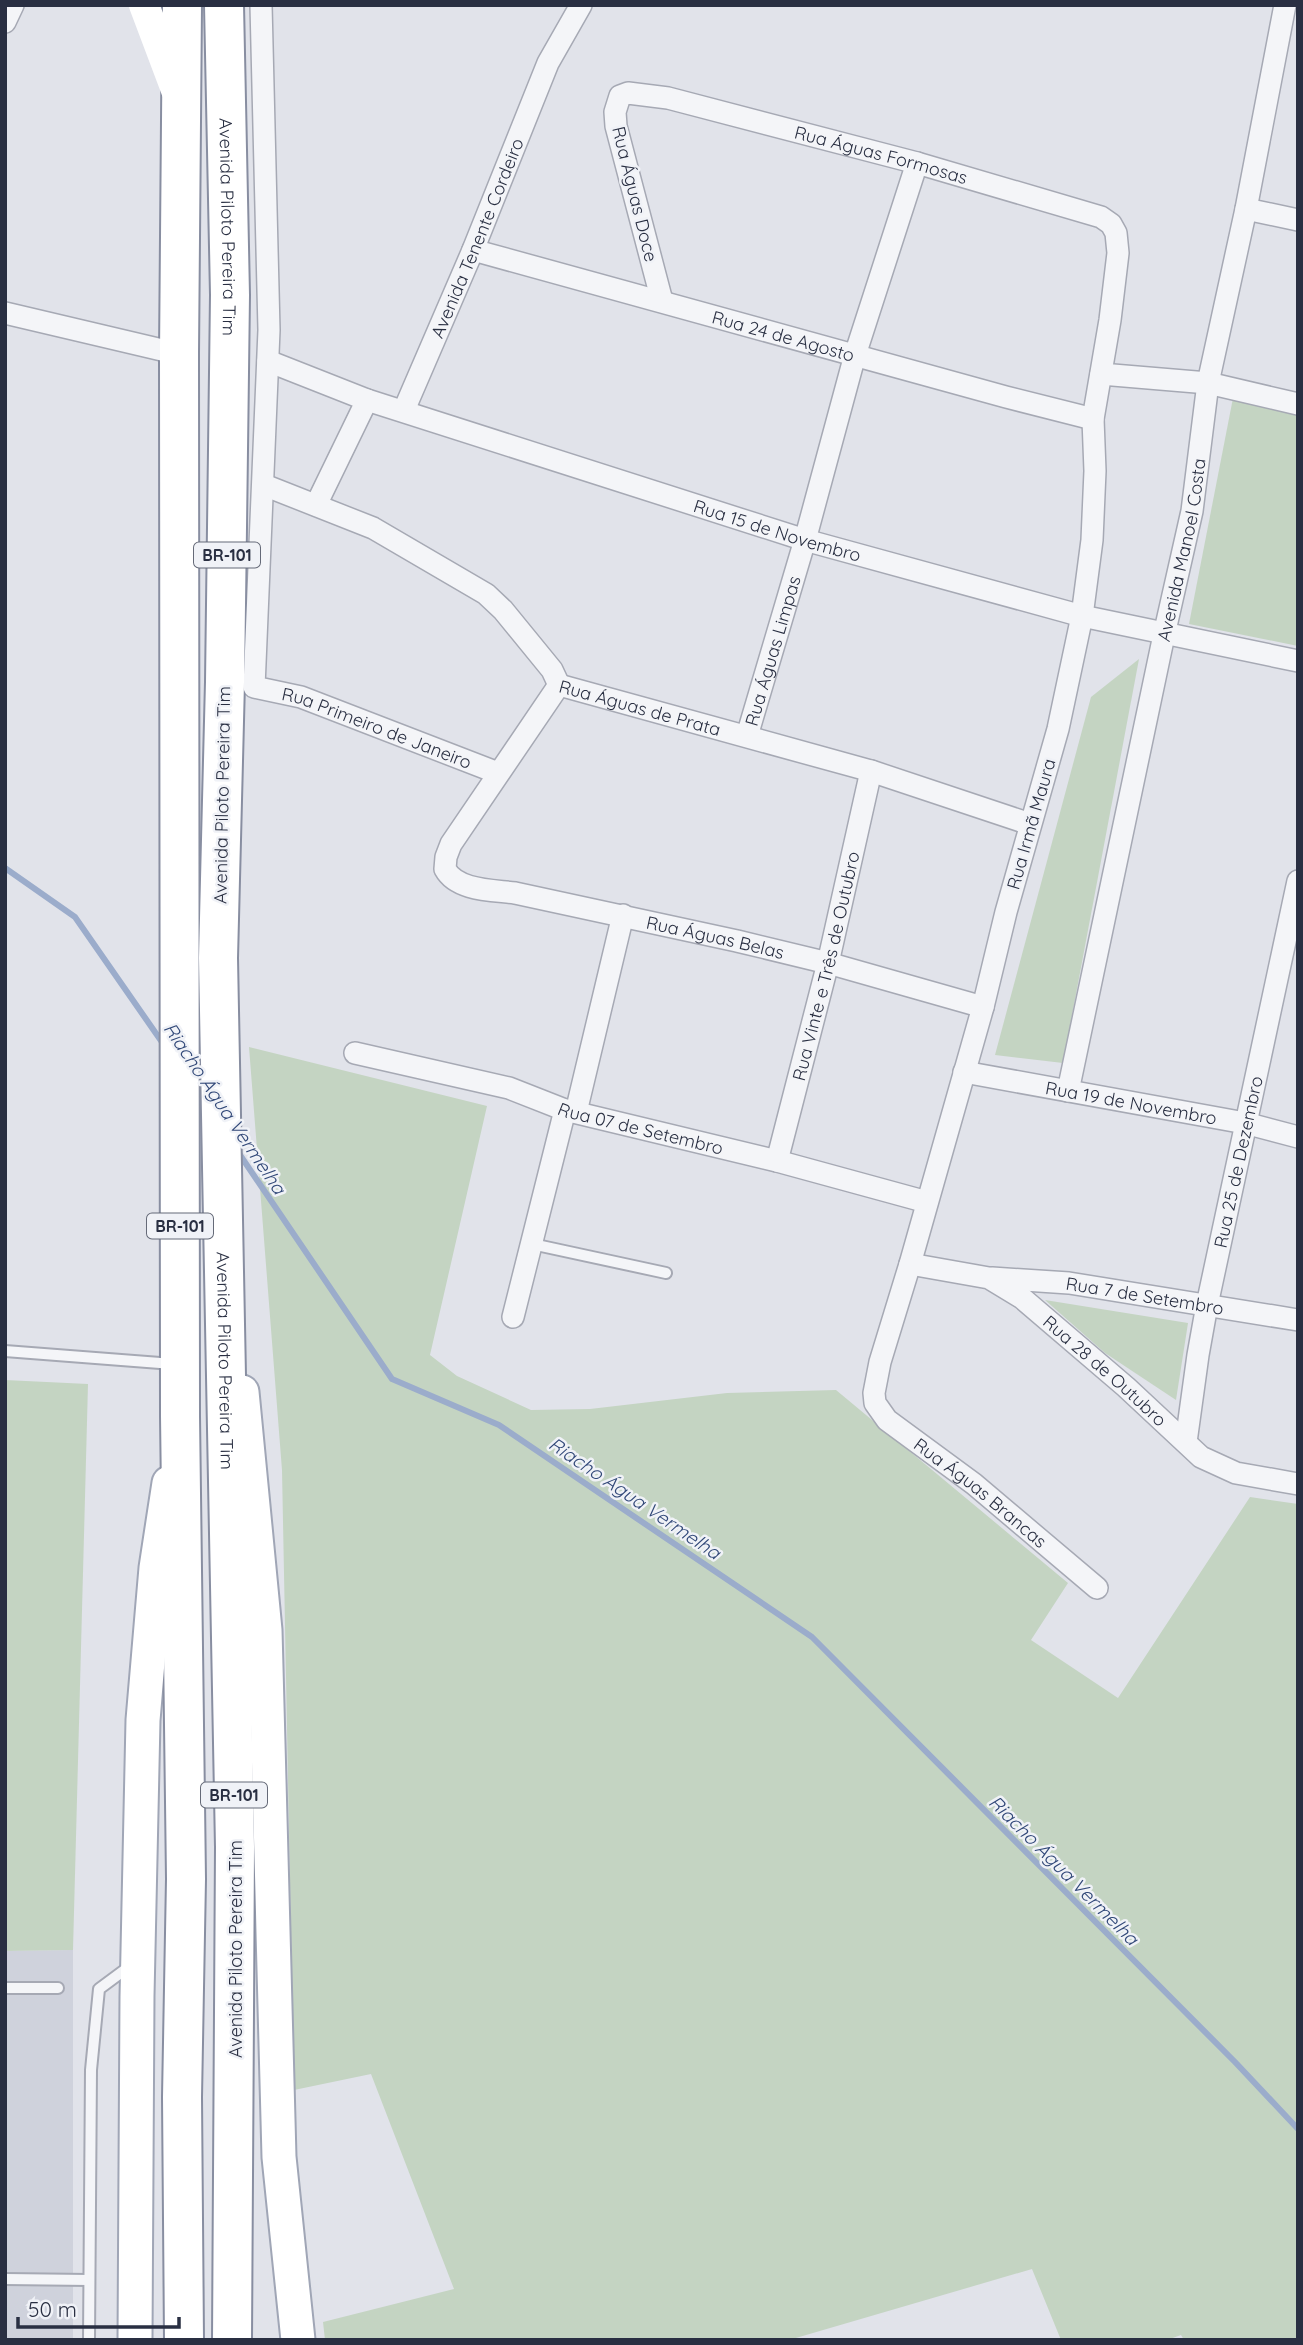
<svg xmlns="http://www.w3.org/2000/svg" width="1303" height="2345" font-family="Quicksand,sans-serif">
	<rect width="100%" height="100%" fill="#e1e3ea"/>
	<polygon fill="#cfd2dc" points="73,1950 73,2340 5,2340 5,1951"/>
	<g fill="#c4d4c2">
		<polygon points="1233,398 1298,411 1298,646 1189,624"/>
		<polygon points="1139,659 1063,1063 995,1055 1091,697"/>
		<polygon points="249,1047 487,1106 430,1355 457,1376 531,1410 590,1409 727,1393 836,1390 1068,1583 1031,1640 1118,1698 1250,1497 1298,1504 1298,2340 1184,2340 1181,2335 1167,2340 1061,2340 1032,2269 789,2340 325,2340 323,2322 454,2289 371,2074 294,2090 282,1470"/>
		<polygon points="1045,1300 1188,1323 1176,1400 1105,1353"/>
		<polygon points="5,1380 88,1384 73,1950 5,1951"/>
	</g>
	<g fill="none" stroke-linecap="round" stroke-linejoin="round">
		<g stroke="#9baccb" stroke-width="6">
			<polyline points="5,868 75,917 164,1045"/>
			<polyline points="238,1152 392,1379 499,1425 812,1637 1235,2062 1298,2129"/>
		</g>
		<defs>
			<g id="lane">
				<polyline points="532,1244 666,1273"/>
				<polyline points="5,1351 173,1364"/>
				<polyline points="5,1988 58,1988"/>
				<polyline points="5,2279 89,2280"/>
				<polyline points="89,2340 91,2070 99,1989 130,1966"/>
			</g>
			<g id="street">
				<path id="s1" d="M261,5l8,325 -15,357 47,10 197,76"/>
				<polyline points="5,22 13,5"/>
				<polyline points="1246,209 1298,220"/>
				<path id="s2" d="M473,250l533,147 87,22"/>
				<path id="s3" d="M662,301l-46,-175 -1,-14 5,-16 8,-3 40,5 249,65 184,54 10,7 5,9 2,20 -8,67 -17,99 2,52 -3,69 -10,76 -24,113 -52,183 -23,95 -73,257 -30,98 -6,31 1,10 12,17 87,64 123,104"/>
				<polyline points="5,313 179,354"/>
				<path id="s4" d="M268,361l99,39 438,140 277,76 216,45"/>
				<polyline points="1101,374 1208,383 1298,404"/>
				<path id="s5" d="M404,410l69,-160 75,-187 33,-58"/>
				<polyline points="264,485 373,528 486,594 503,610 552,670 559,685"/>
				<polyline points="316,505 367,400"/>
				<path id="s6" d="M559,685l-108,159 -5,13 -1,12c12,22 48,21 70,24l222,48 91,22 155,44"/>
				<path id="s7" d="M559,685l312,86 159,53"/>
				<path id="s8" d="M747,736l58,-196 50,-185 62,-192"/>
				<path id="s9" d="M355,1053l154,35 56,22 212,51 150,41"/>
				<path id="s10" d="M964,1072l281,51 53,14"/>
				<path id="s11" d="M1068,1091l96,-456 28,-124 16,-128 38,-174 39,-204"/>
				<polyline points="576,1112 623,915"/>
				<path id="s12" d="M777,1161l51,-198 43,-192"/>
				<path id="s13" d="M910,1264l79,14 33,20 104,89 75,70 35,16 62,11"/>
				<path id="s14" d="M992,1278l77,5 229,37"/>
				<polyline points="513,1317 565,1110"/>
				<path id="s15" d="M1186,1442l12,-87 9,-50 91,-424"/>
			</g>
			<g id="primary">
				<polyline points="242,1392 265,1630 279,2157 298,2340"/>
				<polyline points="135,2340 137,1996 143,1720 156,1568 169,1483"/>
			</g>
			<g id="highway">
				<polyline points="182,5 179,354 180,1416 186,1879 182,2097 184,2340"/>
				<path id="s16" d="M224,5l6,290 -5,387 -7,276 17,889 -3,493"/>
			</g>
		</defs>
		<use href="#lane" stroke="#a6a9b4" stroke-width="14"/>
		<use href="#street" stroke="#a6a9b4" stroke-width="24"/>
		<use href="#primary" stroke="#a0a6b6" stroke-width="37"/>
		<use href="#highway" stroke="#888ea1" stroke-width="42"/>
		<use href="#lane" stroke="#f4f5f8" stroke-width="10"/>
		<use href="#street" stroke="#f4f5f8" stroke-width="21"/>
		<polyline stroke="#fff" stroke-width="30" points="144,5 176,90"/>
		<use href="#primary" stroke="#fff" stroke-width="33"/>
		<use href="#highway" stroke="#fff" stroke-width="38"/>
	</g>
	<g text-anchor="middle" dominant-baseline="central" stroke-width="5" stroke-linejoin="round" paint-order="stroke">
		<g fill="#f0f2f7" stroke="#656a78" stroke-width="2">
			<rect x="194" y="542.5" width="66" height="25" rx="5"/>
			<rect x="147" y="1213.5" width="66" height="25" rx="5"/>
			<rect x="201" y="1782.5" width="66" height="25" rx="5"/>
		</g>
		<g font-size="16" font-weight="bold" fill="#292f42">
			<text x="227" y="555">BR-101</text>
			<text x="180" y="1226">BR-101</text>
			<text x="234" y="1795">BR-101</text>
		</g>
		<g font-size="18" fill="#292f42" stroke="#f0f2f7">
			<text stroke="none"><textPath href="#s3" startOffset="481">Rua Águas Formosas</textPath></text>
			<text transform="translate(635 194) rotate(76)">Rua Águas Doce</text>
			<text stroke="none"><textPath href="#s16" startOffset="222">Avenida Piloto Pereira Tim</textPath></text>
			<text stroke="none"><textPath href="#s5" startOffset="187">Avenida Tenente Cordeiro</textPath></text>
			<text stroke="none"><textPath href="#s2" startOffset="322">Rua 24 de Agosto</textPath></text>
			<text stroke="none"><textPath href="#s4" startOffset="537">Rua 15 de Novembro</textPath></text>
			<text stroke="none"><textPath href="#s11" startOffset="553">Avenida Manoel Costa</textPath></text>
			<text stroke="none"><textPath href="#s8" startOffset="89">Rua Águas Limpas</textPath></text>
			<text stroke="none"><textPath href="#s7" startOffset="84">Rua Águas de Prata</textPath></text>
			<text stroke="none"><textPath href="#s1" startOffset="812">Rua Primeiro de Janeiro</textPath></text>
			<text transform="translate(222 795) rotate(-89)">Avenida Piloto Pereira Tim</text>
			<text transform="translate(1031 824) rotate(-74)">Rua Irmã Maura</text>
			<text stroke="none"><textPath href="#s6" startOffset="500">Rua Águas Belas</textPath></text>
			<text stroke="none"><textPath href="#s12" startOffset="201">Rua Vinte e Três de Outubro</textPath></text>
			<text stroke="none"><textPath href="#s10" startOffset="170">Rua 19 de Novembro</textPath></text>
			<text stroke="none"><textPath href="#s9" startOffset="296">Rua 07 de Setembro</textPath></text>
			<text stroke="none"><textPath href="#s15" startOffset="285">Rua 25 de Dezembro</textPath></text>
			<text stroke="none"><textPath href="#s14" startOffset="154">Rua 7 de Setembro</textPath></text>
			<text stroke="none"><textPath href="#s16" startOffset="1356">Avenida Piloto Pereira Tim</textPath></text>
			<text stroke="none"><textPath href="#s13" startOffset="229">Rua 28 de Outubro</textPath></text>
			<text stroke="none"><textPath href="#s3" startOffset="2072">Rua Águas Brancas</textPath></text>
			<text transform="translate(235 1949) rotate(-90)">Avenida Piloto Pereira Tim</text>
		</g>
		<g font-size="19" font-style="italic" fill="#314878" stroke="#f0f2f7">
			<text transform="translate(225 1108) rotate(56)">Riacho Água Vermelha</text>
			<text transform="translate(635 1498) rotate(34)">Riacho Água Vermelha</text>
			<text transform="translate(1064 1870) rotate(45)">Riacho Água Vermelha</text>
		</g>
	</g>
	<rect width="1303" height="2345" fill="none" stroke="#292f42" stroke-width="14"/>
	<path d="M18 2317v10h161v-10" fill="none" stroke="#292f42" stroke-width="3.5"/>
	<text x="28" y="2317" font-size="21" fill="#292f42" stroke="#f0f2f7" stroke-width="5" paint-order="stroke">50 m</text>
</svg>
